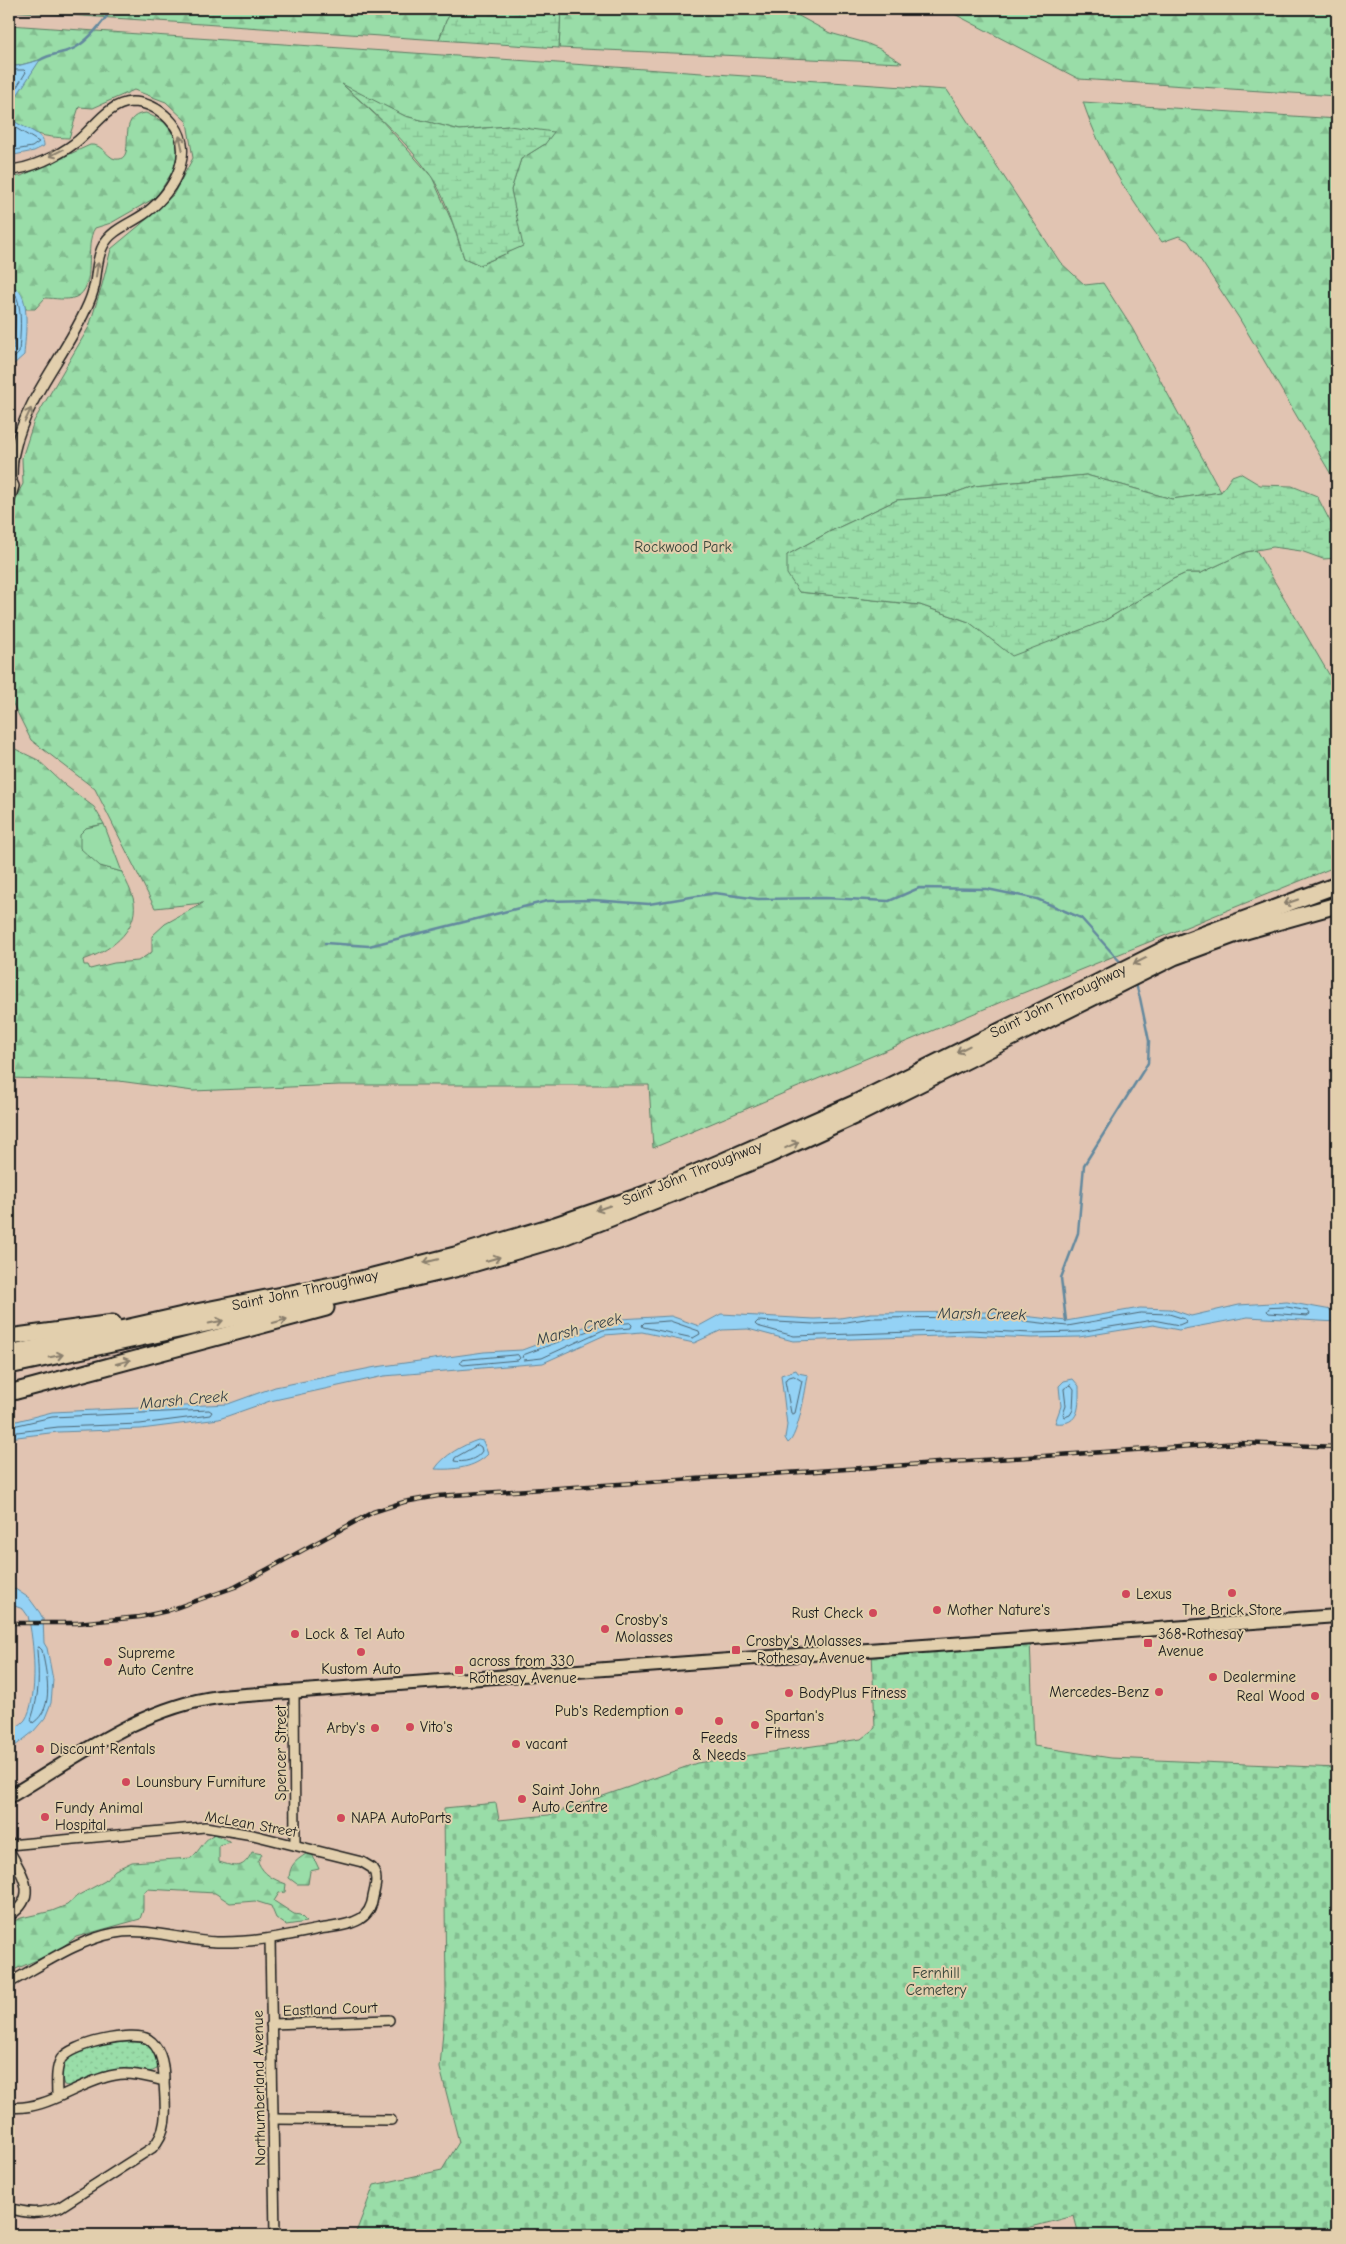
<svg xmlns="http://www.w3.org/2000/svg" width="1346" height="2244" font-family="'Comic Neue',sans-serif">
	<defs>
		<pattern id="green-dots" width="8" height="8" patternUnits="userSpaceOnUse" patternTransform="scale(1.25)"><rect width="8" height="8" fill="#99dda8"/><path d="M2 2h.1M6 6h.1" fill="none" stroke="#83bd90" stroke-width="1.8" stroke-linecap="round"/></pattern>
		<pattern id="forest-firs" width="22" height="20" patternUnits="userSpaceOnUse" patternTransform="scale(1.25)"><rect width="22" height="20" fill="#99dda8"/><path d="M5 1l3.5 6h-7zM16 11l3.5 6h-7z" fill="#83bd90"/></pattern>
		<pattern id="wetland-marsh" width="20" height="14" patternUnits="userSpaceOnUse" patternTransform="scale(1.25)"><rect width="20" height="14" fill="#99dda8"/><path d="M1 5h8M5 5V1M11 12h8M15 12V8" fill="none" stroke="#83bd90"/></pattern>
		<pattern id="cemetery-stones" width="16" height="16" patternUnits="userSpaceOnUse" patternTransform="scale(1.25)"><rect width="16" height="16" fill="#99dda8"/><path d="M2 7V4a2 2 0 0 1 4 0v3zM10 15v-3a2 2 0 0 1 4 0v3z" fill="#83bd90"/></pattern>
	</defs>
	<rect width="100%" height="100%" fill="#e1c4b2"/>
	<filter id="ink" filterUnits="userSpaceOnUse"><feTurbulence type="fractalNoise" baseFrequency=".02" numOctaves="2"/><feDisplacementMap in="SourceGraphic" scale="10" xChannelSelector="R" yChannelSelector="G"/><feConvolveMatrix kernelMatrix="1 2 1 2 8 2 1 2 1" color-interpolation-filters="sRGB"/></filter>
	<g filter="url(#ink)">
		<path fill="url(#green-dots)" stroke="#5a7c62" d="M122,2042c16,0 28,-2 34,15 2,5 3,7 1,12 -10,7 -38,1 -52,4 -12,2 -29,16 -41,12 -4,-9 -1,-21 5,-29l26,-9z"/>
		<g fill="url(#forest-firs)" stroke="#5a7c62" fill-rule="evenodd">
			<polygon points="9,9 453,9 446,21 439,40 9,11"/>
			<polygon points="561,9 786,9 830,33 866,43 880,49 902,63 559,48"/>
			<polygon points="945,9 1337,9 1337,96 1079,79"/>
			<path d="M9,25l938,65 113,172 25,23 18,-2 29,45 89,164 -49,7 -86,-24 -112,11 -28,10 -49,4 -66,31 -44,24 12,37 121,13 49,17 20,15 115,-16 69,-42 13,-6h15l45,-21 10,-2 81,138v178l-329,133 -355,149 -4,-63h-310l-146,6 -74,-10 -110,-3v-332l29,14 28,26 28,21 10,17 -18,4 14,38 22,6c4,10 10,19 12,30 4,30 -26,50 -51,58l1,5h4l2,4 24,-6 24,-2 14,-9v-16l13,-12 38,-21 -48,5 -60,-119 -64,-49 -22,-44v-186l14,-26 -1,-26 12,-37 55,-94 13,-42 9,-36 29,-24 33,-30 20,-37 -6,-36 -21,-20 -32,-12 -41,18 -14,-1 -10,31c-27,-1 -36,-3 -58,-19v-12l3,-7 25,-40 -22,6 -8,-1zM344,86l61,30 55,14 49,-4 36,18 -24,15 -10,31 11,56 -42,19 -16,-7 -11,-34 -21,-47 -50,-56z"/>
			<path d="M1083,102l254,17v353l-5,4 -93,-158 -51,-77 -9,-5 -17,6c-33,-46 -61,-86 -79,-140z"/>
			<path d="M146,113l18,9 10,13 4,16 -4,18 -15,24 -6,6 -42,24 -16,5c-12,17 3,60 -19,69 -10,4 -21,1 -31,1l-10,11h-10v-4l-13,-18h-3v-110l12,-1 69,-31c14,-2 18,17 30,14 16,-5 -5,-44 26,-46z"/>
			<path d="M215,1834l16,8 -12,3v17c17,5 24,8 33,-10l10,2 -4,8c6,13 15,17 28,22l-1,8 -6,1 -5,8 20,13 6,1 7,7 -21,3 -10,-7 -5,-12 -16,-5 -25,2 -15,-10 -68,-4 -4,5v16l-3,9 -64,18 -21,15 -46,20v-49l12,-5 31,-7 15,-6 10,-9 28,-15 10,-11 17,-8 59,-4c10,-8 12,-19 24,-24z"/>
			<path d="M306,1854h6l7,15 -9,2 -2,13h-11l-8,-6c1,-13 6,-17 17,-24z"/>
		</g>
		<g fill="url(#wetland-marsh)" stroke="#5a7c62">
			<polygon points="453,9 561,9 559,48 439,40 446,21"/>
			<path d="M342,84l63,32 55,14 49,-4 45,6 -9,12 -24,15 -10,31 12,56 -43,19 -16,-7c-7,-23 -19,-63 -33,-82 -24,-35 -58,-64 -89,-92z"/>
			<polygon points="1240,473 1260,485 1292,486 1317,496 1336,533 1337,558 1323,559 1301,551 1273,547 1246,552 1201,573 1186,573 1173,579 1104,621 1012,656 969,622 920,605 799,592 787,574 787,555 831,531 897,500 946,496 974,486 1086,475 1172,499 1221,492 1232,476"/>
		</g>
		<polygon fill="url(#cemetery-stones)" stroke="#5a7c62" points="1030,1639 1034,1746 1111,1758 1337,1768 1337,2235 1079,2235 1074,2216 1000,2235 355,2235 374,2185 442,2170 459,2142 440,2068 446,1993 444,1808 496,1803 499,1820 549,1815 697,1763 861,1739 875,1728 872,1651"/>
		<polygon fill="#99dda8" stroke="#5a7c62" points="104,824 122,872 100,866 80,848 80,834 86,828"/>
		<g fill="#94d2f5" stroke="#64899e">
			<path d="M40,60l-26,40 -4,17c8,11 35,14 34,29l-10,5 -25,5v-91l8,1z"/>
			<path d="M9,287c24,-2 16,52 15,68l-10,9 -5,-2z"/>
			<polygon points="1287,1302 1337,1311 1337,1322 1248,1317 1179,1330 1153,1325 1079,1337 1032,1338 970,1335 793,1341 748,1329 722,1330 694,1343 642,1332 605,1335 543,1363 384,1376 270,1401 219,1419 141,1429 58,1432 9,1438 9,1423 52,1412 228,1404 275,1387 376,1367 484,1352 522,1350 603,1320 671,1316 699,1326 721,1314 814,1319 840,1318 871,1313 990,1312 1066,1321 1140,1308 1170,1309 1191,1316 1239,1305"/>
			<path d="M796,1370l2,3 10,2c-2,13 -10,62 -20,68l-3,-5 2,-13 -6,-50z"/>
			<path d="M1073,1379l6,7c0,19 2,40 -24,37l6,-17 -2,-20 5,-5z"/>
			<path d="M478,1440l5,1 5,13c-13,14 -34,16 -53,15 9,-14 28,-24 43,-29z"/>
			<path d="M9,1585l20,13 11,15 3,6 1,24 3,5 6,32 -2,23 -6,15 -12,14 -23,18 -1,-19c5,-3 12,-6 16,-11 14,-21 9,-80 3,-104l-5,-7 -14,-5z"/>
		</g>
		<g fill="none" stroke-linecap="round" stroke-linejoin="round">
			<g stroke="#4c6573" stroke-width="1">
				<polyline points="9,70 24,70 26,72 9,100"/>
				<polyline points="9,124 39,142 32,147 9,151"/>
				<path d="M9,292l7,3c7,18 4,39 3,58l-5,5h-5"/>
				<path d="M9,298c11,9 4,38 4,51l-4,2"/>
				<polygon points="1287,1307 1308,1311 1310,1314 1307,1316 1269,1313 1267,1311 1269,1308"/>
				<polygon points="1141,1313 1169,1314 1185,1319 1186,1322 1179,1325 1153,1320 1079,1332 1031,1333 970,1330 794,1336 757,1326 755,1324 758,1321 814,1324 840,1323 872,1318 990,1317 1067,1326"/>
				<polygon points="670,1321 699,1331 700,1334 693,1338 643,1327 642,1325 644,1323"/>
				<polygon points="630,1323 632,1325 631,1328 603,1330 542,1358 524,1360 522,1358 523,1355 604,1325"/>
				<polygon points="518,1355 520,1358 518,1360 463,1365 460,1363 462,1360"/>
				<polygon points="794,1376 802,1381 795,1413 793,1414 791,1413 785,1381 787,1378"/>
				<polygon points="1071,1385 1074,1389 1073,1410 1070,1415 1065,1417 1063,1414 1066,1406 1064,1389"/>
				<polyline points="9,1427 52,1417 209,1410 212,1412 210,1415 140,1424 58,1427 9,1433"/>
				<path d="M478,1445l3,2 1,4c-5,9 -19,12 -28,10l1,-3z"/>
				<path d="M39,1647l3,3c4,23 14,57 -9,73l-2,-3c9,-27 8,-43 6,-70z"/>
			</g>
			<g stroke="#64899e" stroke-width="2.5">
				<path d="M40,60c10,-6 20,-6 30,-10 15,-5 33,-28 42,-41"/>
				<polyline points="325,943 369,946 547,901 593,900 649,904 715,893 758,899 825,898 889,901 919,888 987,889 1037,899 1081,918 1123,965"/>
				<polyline points="1066,1321 1061,1278 1078,1233 1084,1165 1148,1063 1149,1041 1140,998 1135,981"/>
			</g>
			<defs>
				<g id="street">
					<path d="M9,170c21,-1 49,-14 66,-27 18,-13 32,-40 57,-41 14,0 27,7 37,17 29,29 6,72 -22,93 -14,11 -36,17 -44,34 -6,11 -6,25 -8,37 -2,10 -6,20 -10,28 -21,46 -59,88 -70,138 -3,10 -3,20 -3,30"/>
					<polyline points="9,503 14,486 9,475"/>
					<polyline points="294,1692 295,1845"/>
					<path d="M9,1845l196,-18 48,8 109,27 10,6c7,9 3,19 1,29 -1,9 -5,17 -13,22 -12,7 -28,8 -41,10 -34,7 -67,14 -102,13 -34,-1 -68,-15 -102,-9 -38,7 -73,32 -106,50"/>
					<path d="M9,1850c13,25 31,46 0,66"/>
					<polyline points="270,1939 275,2235"/>
					<polyline points="271,2024 389,2020"/>
					<path d="M57,2097c0,-12 -2,-27 4,-38 9,-15 72,-29 87,-20 14,9 16,27 16,42"/>
					<path d="M9,2107c37,5 70,-26 106,-32 16,-3 33,2 49,6 1,24 6,49 -12,67l-92,59c-18,7 -33,7 -51,1"/>
					<polyline points="273,2119 391,2120"/>
				</g>
				<path id="primary" d="M9,1797c66,-39 132,-90 210,-100l1118,-81"/>
				<g id="highway">
					<polyline points="9,1337 113,1323"/>
					<polyline points="9,1354 196,1312 357,1280 455,1255 555,1225 645,1194 721,1162 855,1103 1169,947 1337,885"/>
					<polyline points="9,1366 361,1291 459,1268 561,1238 767,1156 861,1113 1174,957 1242,932 1337,905"/>
					<polyline points="9,1393 326,1308"/>
				</g>
			</defs>
			<use href="#street" stroke="#1c1c1c" stroke-width="12"/>
			<use href="#primary" stroke="#1c1c1c" stroke-width="16"/>
			<use href="#highway" stroke="#1c1c1c" stroke-width="19"/>
			<use href="#street" stroke="#e2cfad" stroke-width="9"/>
			<use href="#primary" stroke="#e2cfad" stroke-width="12"/>
			<use href="#highway" stroke="#e2cfad" stroke-width="15"/>
			<defs>
				<polyline id="rail" points="9,1623 77,1623 140,1617 167,1611 235,1587 373,1512 404,1502 438,1496 1239,1443 1337,1447"/>
			</defs>
			<use href="#rail" stroke="#1c1c1c" stroke-width="4.5"/>
			<use href="#rail" stroke="#e2cfad" stroke-width="2.5" stroke-dasharray="8" stroke-linecap="butt"/>
		</g>
		<defs><path id="oneway-shaft" d="M-6 0H5M1.5-3L5.5 0L1.5 3" fill="none" stroke-width="1.6" stroke-linecap="round" stroke-linejoin="round" transform="scale(1.25)"/></defs>
		<g stroke="#897e6c">
			<use href="#oneway-shaft" transform="translate(181 143) rotate(-103)"/>
			<use href="#oneway-shaft" transform="translate(56 153) rotate(154)"/>
			<use href="#oneway-shaft" transform="translate(97 270) rotate(-81)"/>
			<use href="#oneway-shaft" transform="translate(28 415) rotate(-65)"/>
			<use href="#oneway-shaft" transform="translate(1291 902) rotate(161)"/>
			<use href="#oneway-shaft" transform="translate(1140 961) rotate(154)"/>
			<use href="#oneway-shaft" transform="translate(963 1049) rotate(154)"/>
			<use href="#oneway-shaft" transform="translate(792 1145) rotate(-25)"/>
			<use href="#oneway-shaft" transform="translate(603 1208) rotate(161)"/>
			<use href="#oneway-shaft" transform="translate(493 1259) rotate(-16)"/>
			<use href="#oneway-shaft" transform="translate(431 1261) rotate(166)"/>
			<use href="#oneway-shaft" transform="translate(280 1321) rotate(-15)"/>
			<use href="#oneway-shaft" transform="translate(216 1322) rotate(-12)"/>
			<use href="#oneway-shaft" transform="translate(56 1356) rotate(-12)"/>
			<use href="#oneway-shaft" transform="translate(123 1362) rotate(-15)"/>
		</g>
	</g>
	<g fill="#d1495b" stroke="#e2cfad" stroke-width="2">
		<circle cx="1232" cy="1593" r="5"/>
		<circle cx="1126" cy="1594" r="5"/>
		<circle cx="937" cy="1610" r="5"/>
		<circle cx="873" cy="1613" r="5"/>
		<circle cx="605" cy="1629" r="5"/>
		<circle cx="295" cy="1634" r="5"/>
		<rect x="1143" y="1638" width="10" height="10" rx="2.5"/>
		<rect x="731" y="1645" width="10" height="10" rx="2.5"/>
		<circle cx="361" cy="1652" r="5"/>
		<circle cx="108" cy="1662" r="5"/>
		<rect x="454" y="1665" width="10" height="10" rx="2.5"/>
		<circle cx="1213" cy="1677" r="5"/>
		<circle cx="1159" cy="1692" r="5"/>
		<circle cx="789" cy="1693" r="5"/>
		<circle cx="1315" cy="1696" r="5"/>
		<circle cx="679" cy="1711" r="5"/>
		<circle cx="719" cy="1721" r="5"/>
		<circle cx="755" cy="1725" r="5"/>
		<circle cx="410" cy="1727" r="5"/>
		<circle cx="375" cy="1728" r="5"/>
		<circle cx="516" cy="1744" r="5"/>
		<circle cx="40" cy="1749" r="5"/>
		<circle cx="126" cy="1782" r="5"/>
		<circle cx="522" cy="1799" r="5"/>
		<circle cx="45" cy="1817" r="5"/>
		<circle cx="341" cy="1818" r="5"/>
	</g>
	<g text-anchor="middle" dominant-baseline="central" stroke-width="4" stroke-linejoin="round" paint-order="stroke">
		<g font-size="15" fill="#354338" stroke="#e2cfad">
			<text x="683" y="547">Rockwood Park</text>
			<text x="936" y="1973">Fernhill<tspan x="936" dy="17">Cemetery</tspan></text>
		</g>
		<g font-size="15" fill="#1c1c1c" stroke="#e2cfad">
			<text transform="translate(1058 1001) rotate(-26)">Saint John Throughway</text>
			<text transform="translate(692 1173) rotate(-22)">Saint John Throughway</text>
			<text transform="translate(305 1290) rotate(-12)">Saint John Throughway</text>
			<text transform="translate(281 1753) rotate(-90)">Spencer Street</text>
			<text transform="translate(251 1824) rotate(10)">McLean Street</text>
			<text transform="translate(330 2009) rotate(-2)">Eastland Court</text>
			<text transform="translate(259 2088) rotate(-91)">Northumberland Avenue</text>
		</g>
		<g font-size="15" fill="#1c1c1c" stroke="#e2cfad" text-anchor="start">
			<text x="1136" y="1594">Lexus</text>
			<text x="947" y="1610">Mother Nature's</text>
			<text x="1232" y="1610" text-anchor="middle">The Brick Store</text>
			<text x="863" y="1613" text-anchor="end">Rust Check</text>
			<text x="615" y="1620">Crosby's<tspan x="615" dy="17">Molasses</tspan></text>
			<text x="305" y="1634">Lock &amp; Tel Auto</text>
			<text x="1158" y="1634">368 Rothesay<tspan x="1158" dy="17">Avenue</tspan></text>
			<text x="746" y="1641">Crosby's Molasses<tspan x="746" dy="17">- Rothesay Avenue</tspan></text>
			<text x="118" y="1653">Supreme<tspan x="118" dy="17">Auto Centre</tspan></text>
			<text x="469" y="1661">across from 330<tspan x="469" dy="17">Rothesay Avenue</tspan></text>
			<text x="361" y="1669" text-anchor="middle">Kustom Auto</text>
			<text x="1223" y="1677">Dealermine</text>
			<text x="1149" y="1692" text-anchor="end">Mercedes-Benz</text>
			<text x="799" y="1693">BodyPlus Fitness</text>
			<text x="1305" y="1696" text-anchor="end">Real Wood</text>
			<text x="669" y="1711" text-anchor="end">Pub's Redemption</text>
			<text x="765" y="1716">Spartan's<tspan x="765" dy="17">Fitness</tspan></text>
			<text x="420" y="1727">Vito's</text>
			<text x="365" y="1728" text-anchor="end">Arby's</text>
			<text x="719" y="1738" text-anchor="middle">Feeds<tspan x="719" dy="17">&amp; Needs</tspan></text>
			<text x="526" y="1744">vacant</text>
			<text x="50" y="1749">Discount Rentals</text>
			<text x="136" y="1782">Lounsbury Furniture</text>
			<text x="532" y="1790">Saint John<tspan x="532" dy="17">Auto Centre</tspan></text>
			<text x="55" y="1808">Fundy Animal<tspan x="55" dy="17">Hospital</tspan></text>
			<text x="351" y="1818">NAPA AutoParts</text>
		</g>
		<g font-size="16" font-style="italic" fill="#344047" stroke="#e2cfad">
			<text transform="translate(982 1314) rotate(1)">Marsh Creek</text>
			<text transform="translate(579 1329) rotate(-15)">Marsh Creek</text>
			<text transform="translate(184 1400) rotate(-5)">Marsh Creek</text>
		</g>
	</g>
	<rect width="1346" height="2244" fill="none" stroke="#e2cfad" stroke-width="30"/>
	<rect x="15" y="15" width="1316" height="2214" fill="none" stroke="#1c1c1c" stroke-width="2" filter="url(#ink)"/>
</svg>
